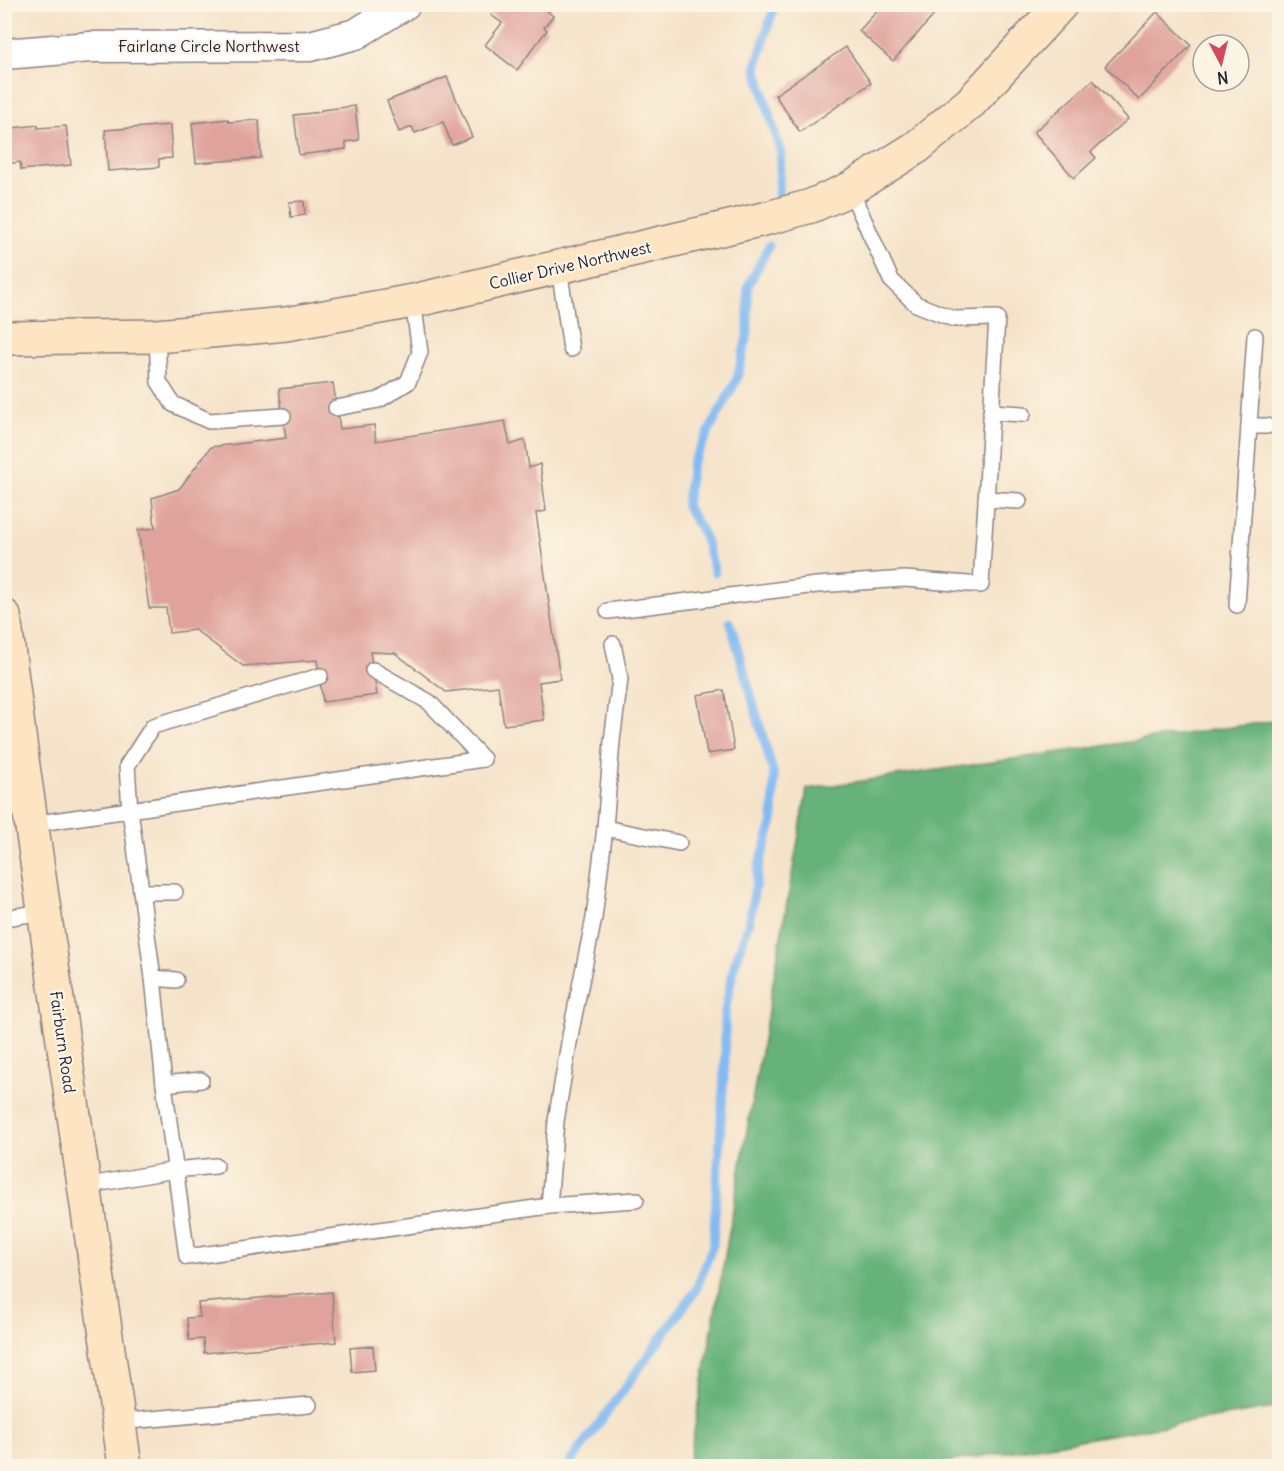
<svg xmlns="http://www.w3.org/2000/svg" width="1284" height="1471" font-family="Delius,sans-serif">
	<rect width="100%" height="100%" fill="#fcf5e5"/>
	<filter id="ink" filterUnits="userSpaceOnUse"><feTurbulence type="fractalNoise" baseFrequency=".0167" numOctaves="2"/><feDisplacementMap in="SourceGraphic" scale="12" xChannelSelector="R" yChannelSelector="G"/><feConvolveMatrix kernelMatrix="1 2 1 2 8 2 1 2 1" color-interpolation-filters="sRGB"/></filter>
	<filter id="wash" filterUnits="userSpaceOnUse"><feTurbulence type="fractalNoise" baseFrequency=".008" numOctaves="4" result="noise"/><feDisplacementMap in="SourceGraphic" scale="24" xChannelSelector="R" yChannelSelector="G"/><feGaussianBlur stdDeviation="1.35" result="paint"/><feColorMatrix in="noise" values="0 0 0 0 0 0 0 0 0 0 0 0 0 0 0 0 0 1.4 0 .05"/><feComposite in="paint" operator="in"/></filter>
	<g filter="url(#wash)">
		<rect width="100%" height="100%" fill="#f5e3c9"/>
		<polygon fill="#66b27a" stroke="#446a5a" stroke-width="1.5" points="1279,720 1279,1407 922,1466 688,1466 807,789"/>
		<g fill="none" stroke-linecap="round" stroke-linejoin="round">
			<g stroke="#82baf2" stroke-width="9">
				<polyline points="775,4 756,67 781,153 778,199"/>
				<polyline points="715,572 703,533 686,506 692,463 737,379 748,332 748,286 769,246"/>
				<polyline points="568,1466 696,1290 713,1245 725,1060 725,1011 734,966 749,922 759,865 773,821 774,775 730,622"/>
			</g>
		</g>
		<g id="blocks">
			<g fill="#dfa29c">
				<polygon points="499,4 511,4 512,6 513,5 554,5 548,12 553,16 544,27 547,30 517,70 485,45 502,23 491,15"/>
				<polygon points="883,4 944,4 893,61 859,31"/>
				<polygon points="1157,12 1191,45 1139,100 1105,66"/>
				<polygon points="846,47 871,83 800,132 775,95"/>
				<polygon points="447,77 472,137 452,145 443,122 415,133 412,127 399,132 387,101"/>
				<polygon points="1093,80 1128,119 1091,152 1096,158 1074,178 1034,132"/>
				<polygon points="355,106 359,140 346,142 346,149 299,155 294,115 321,112 321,110"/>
				<polygon points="228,119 229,122 259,120 261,158 196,163 192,123"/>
				<polygon points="38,125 38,128 66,126 71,165 21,170 20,162 6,164 4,129"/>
				<polygon points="170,125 172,158 159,159 159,167 108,171 105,130"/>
				<polygon points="304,201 305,215 291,217 289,202"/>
				<polygon points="333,383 340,429 374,425 376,441 505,421 510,445 525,440 529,468 540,464 546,511 536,513 560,679 539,682 544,720 504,725 498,686 446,692 395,653 370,652 377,695 323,702 317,660 243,666 195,630 169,633 166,608 149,608 138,530 155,528 152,498 179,489 211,447 286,438 279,389"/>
				<polygon points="724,690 734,750 707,754 697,695"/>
				<polygon points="332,1292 336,1342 204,1353 203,1339 189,1340 187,1318 200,1317 198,1303"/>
				<polygon points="373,1346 375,1370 352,1372 350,1348"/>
			</g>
		</g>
	</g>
	<g filter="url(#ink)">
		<use href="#blocks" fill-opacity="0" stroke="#8c8282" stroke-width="1.5"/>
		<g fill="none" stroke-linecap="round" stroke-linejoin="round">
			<defs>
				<g id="lane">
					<polyline points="559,268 571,349"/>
					<polyline points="157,336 159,382 173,404 209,421 283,416"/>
					<polyline points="336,408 379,400 408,382 420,352 413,301"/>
					<polyline points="991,412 1023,414"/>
					<polyline points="1249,426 1267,426"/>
					<polyline points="986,499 1019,501"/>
					<polyline points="1237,605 1255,336"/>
					<polyline points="608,611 817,585 905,579 981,585 997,318 954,319 916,304 891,280 850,189"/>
					<polyline points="373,670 429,702 483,759"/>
					<polyline points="320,676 153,726 127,766 130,810 153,978 164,1084 187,1257 549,1206 636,1200"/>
					<polyline points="32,824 483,759"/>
					<polyline points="605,828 679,843"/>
					<polyline points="141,892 175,892"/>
					<polyline points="4,918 44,912"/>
					<polyline points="153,978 176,980"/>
					<polyline points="164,1084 201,1080"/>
					<polyline points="84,1186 175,1170 216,1166"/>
					<polyline points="549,1206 556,1121 571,1031 594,918 605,828 612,741 620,679 613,644"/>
					<polyline points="118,1422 309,1405"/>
				</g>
				<polyline id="street" points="4,54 90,47 310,46 356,34 405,4"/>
				<g id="secondary">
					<polyline points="4,338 157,336 286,324 413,301 768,218 811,206 850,189 917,147 971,102 1061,4"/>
					<polyline points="4,616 23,766 125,1466"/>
				</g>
			</defs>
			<use href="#lane" stroke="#8c8282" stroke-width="18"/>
			<use href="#street" stroke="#8c8282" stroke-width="33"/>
			<use href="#secondary" stroke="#8c8282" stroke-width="36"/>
			<use href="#lane" stroke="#fff" stroke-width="15"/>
			<use href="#street" stroke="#fff" stroke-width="30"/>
			<use href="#secondary" stroke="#fde5c4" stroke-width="33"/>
		</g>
	</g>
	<g text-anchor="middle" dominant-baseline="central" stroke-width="4.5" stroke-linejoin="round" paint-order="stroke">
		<g font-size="16" fill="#22223b" stroke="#fcf5e5">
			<text x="209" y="46">Fairlane Circle Northwest</text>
			<text transform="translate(570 265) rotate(-13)">Collier Drive Northwest</text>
			<text transform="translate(63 1042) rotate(82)">Fairburn Road</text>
		</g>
	</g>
	<rect width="1284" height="1471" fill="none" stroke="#fcf5e5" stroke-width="24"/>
	<g transform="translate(1221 63) rotate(173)"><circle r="28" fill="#fcf5e5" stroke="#a5a1a1" stroke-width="1.5"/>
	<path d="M0-4.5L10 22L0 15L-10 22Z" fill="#d1495b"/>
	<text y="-9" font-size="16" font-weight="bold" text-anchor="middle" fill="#22223b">N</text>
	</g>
</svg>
